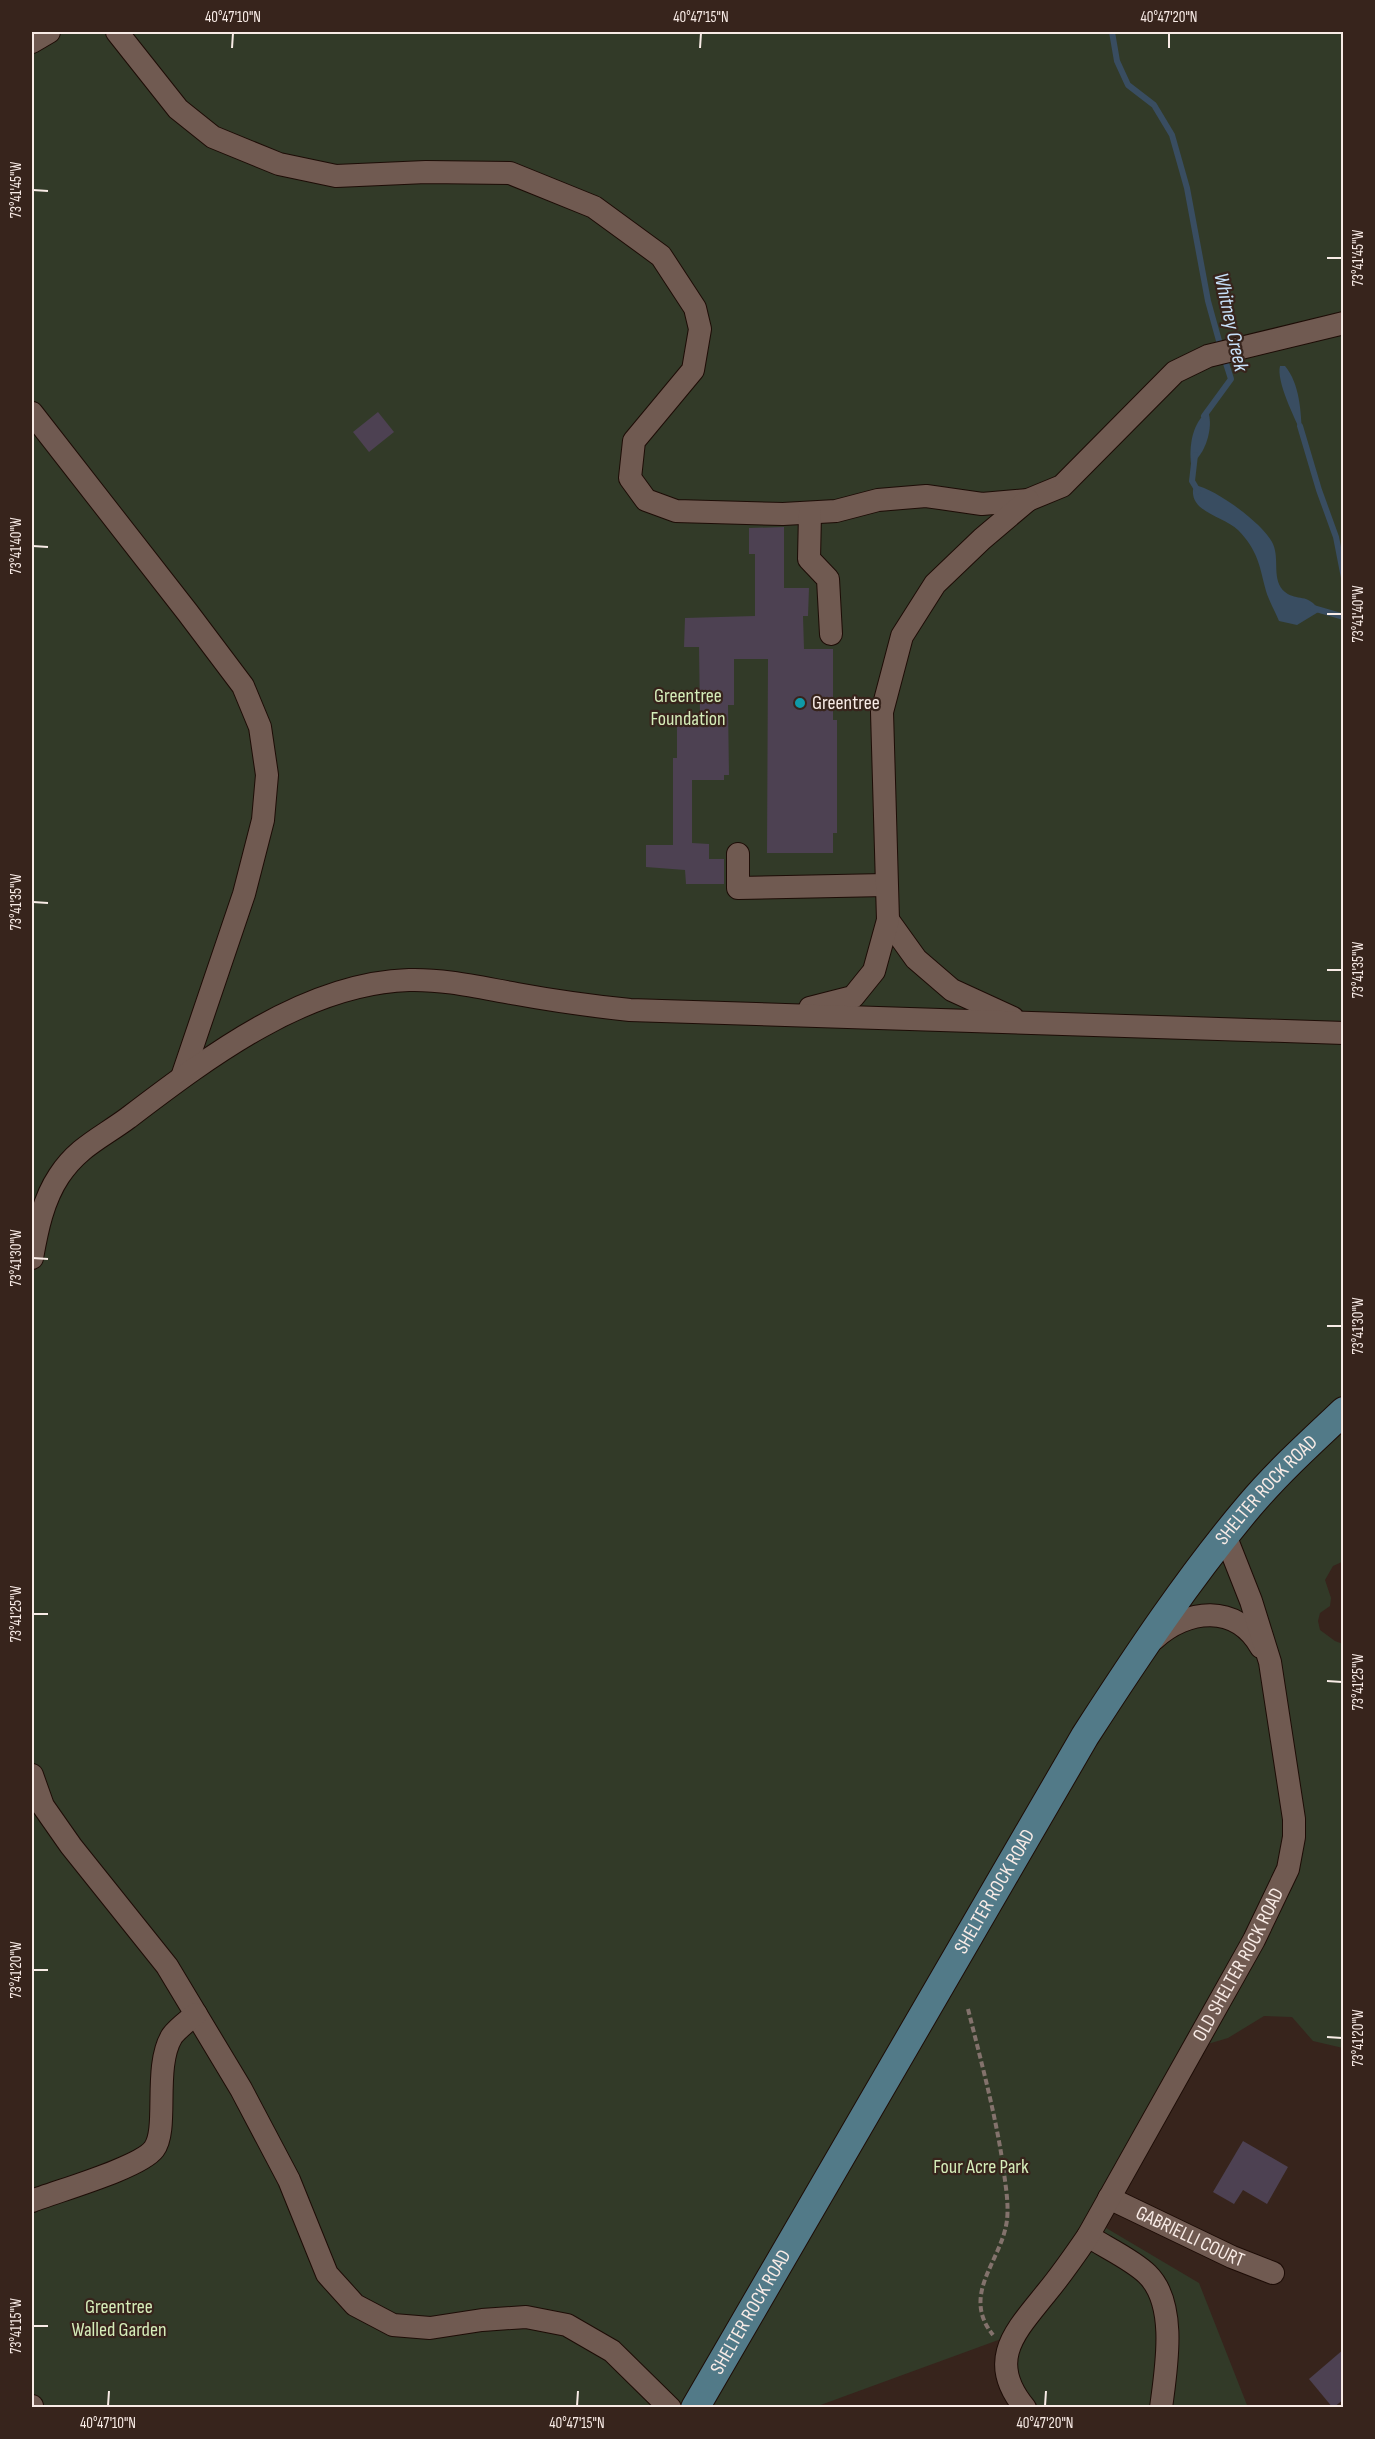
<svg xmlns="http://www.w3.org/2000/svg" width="1375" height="2439" font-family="'Sofia Sans Condensed',sans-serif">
	<rect width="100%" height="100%" fill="#37241c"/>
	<polygon fill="#323a28" points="32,32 1343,32 1344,1561 1333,1566 1325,1580 1331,1598 1330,1606 1320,1613 1318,1621 1320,1630 1335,1641 1343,1644 1343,2048 1313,2041 1292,2017 1264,2016 1228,2038 1194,2048 1096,2222 1199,2283 1247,2405 1254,2407 1248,2407 1247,2405 1216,2408 1025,2407 1012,2392 1012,2335 815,2407 32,2407"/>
	<g fill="#394d61">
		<path d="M1280,366h5c15,18 16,46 17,68 -7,-15 -26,-53 -22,-68z"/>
		<path d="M1208,411c6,17 -3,44 -17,53 -2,-18 1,-41 17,-53z"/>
		<path d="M1194,485c21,3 71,40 79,59 7,16 -2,36 12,48 13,10 22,0 35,19l-23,14 -18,-4c-4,-10 -10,-20 -13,-30 -7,-27 -8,-40 -28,-61 -14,-14 -52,-18 -44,-45z"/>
	</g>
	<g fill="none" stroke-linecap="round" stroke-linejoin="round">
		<g stroke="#394d61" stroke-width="6">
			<polyline points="1112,32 1117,61 1128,85 1154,105 1172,135 1187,188 1208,301 1221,348"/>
			<polyline points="1204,416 1231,379 1224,357"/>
			<polyline points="1300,426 1319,490 1336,537 1344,578"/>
			<polyline points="1195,455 1192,481 1198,491"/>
			<polyline points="1313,608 1344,617"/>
		</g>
	</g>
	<g fill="#4d4152">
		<polygon points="378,412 394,432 369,452 353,432"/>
		<polygon points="784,527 784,588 809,588 808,616 803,616 804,649 833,649 833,720 837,720 837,833 833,833 833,853 767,853 768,659 734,659 734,705 728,705 729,775 724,775 724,780 692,780 692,843 709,844 709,859 724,859 724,884 686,884 685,870 646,867 646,845 673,845 673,758 677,758 677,717 700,717 699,647 684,647 685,618 755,616 755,554 749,554 749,528"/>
		<polygon points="1243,2141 1288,2167 1267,2204 1243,2190 1234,2204 1213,2192"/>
		<polygon points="1344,2349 1344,2399 1333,2408 1309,2379"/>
	</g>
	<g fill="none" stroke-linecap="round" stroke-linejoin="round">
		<defs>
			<g id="minor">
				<polyline points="117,32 178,109 213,137 279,164 336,176 426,172 510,173 594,207 661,256 695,308 700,329 693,370 634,441 630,478 646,500 676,511 783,514 836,511 878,500 926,496 982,504 1028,500 1062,486 1175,372 1208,356 1344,323"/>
				<polyline points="32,42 49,32"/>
				<polyline points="32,413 188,613 243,686 260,727 267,775 263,820 244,894 182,1077"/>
				<polyline points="810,513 809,559 828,579 831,634"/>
				<polyline points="738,854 738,888 886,885"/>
				<polyline points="888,920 916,959 952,990 1013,1018"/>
				<polyline points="810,1008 853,997 874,971 888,920 882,712 902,636 935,584 982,539 1028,500"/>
				<path d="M32,1258c5,-28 11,-58 27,-82 19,-29 42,-38 69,-58 79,-60 177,-135 281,-138 36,-1 73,8 108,14 38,7 75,12 113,16l714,23"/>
				<path d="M1154,1639c33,-30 82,-36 107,8"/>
				<polyline points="32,1775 43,1806 71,1846 167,1966 241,2089 289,2180 327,2274 355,2305 393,2325 430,2328 482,2320 526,2317 567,2325 612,2351 670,2408"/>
				<path id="s1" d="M1109,2198l123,59 41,16"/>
				<path d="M32,2201c25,-10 108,-33 122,-52 15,-20 -1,-82 18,-113 6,-8 16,-15 24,-22"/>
				<path d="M1088,2236c17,11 45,24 59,38 31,30 19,95 14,134"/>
				<polyline points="32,2406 32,2408"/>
				<path id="s2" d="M1025,2408c-40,-48 -9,-77 22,-116 15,-18 28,-37 41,-56l166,-296 34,-71 6,-32v-18l-24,-157 -19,-61 -26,-66"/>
			</g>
			<g id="major">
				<path id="s3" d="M695,2408l390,-672c51,-79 104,-159 165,-231 29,-34 62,-64 94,-94"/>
			</g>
		</defs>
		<use href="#minor" stroke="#1d0c06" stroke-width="24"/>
		<use href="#major" stroke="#1d0c06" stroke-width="30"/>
		<path stroke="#83726c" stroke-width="4" stroke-dasharray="6 3" stroke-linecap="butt" d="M968,2009c13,52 27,103 35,156 2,18 6,37 4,55 -5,41 -47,74 -14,115"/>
		<use href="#minor" stroke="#705a51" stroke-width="22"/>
		<use href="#major" stroke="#527a88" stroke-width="28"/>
	</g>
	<path fill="none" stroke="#f8ebe6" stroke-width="2" d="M232,48l1,-15M700,48l1,-15M1169,48v-15M33,190l15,1M1327,258h15M33,546l15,1M1327,614h15M33,902l15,1M1327,970h15M33,1258l15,1M1327,1326h15M33,1614h15M1327,1681l15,1M33,1970h15M1327,2037l15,1M33,2326h15M108,2406l1,-15M577,2406l1,-15M1045,2406l1,-15"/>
	<circle fill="#0f9aa8" stroke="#37241c" stroke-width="2" cx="800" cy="703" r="6"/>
	<g text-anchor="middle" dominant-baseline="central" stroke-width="4.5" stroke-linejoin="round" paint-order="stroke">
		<g font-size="20" fill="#d5ecb9" stroke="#37241c">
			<text x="688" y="696">Greentree<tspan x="688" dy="23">Foundation</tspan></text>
			<text x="981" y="2167">Four Acre Park</text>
			<text x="119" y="2307">Greentree<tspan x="119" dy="23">Walled Garden</tspan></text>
		</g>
		<g font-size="20" fill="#f8ebe6" stroke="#37241c" text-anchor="start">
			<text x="812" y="703">Greentree</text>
		</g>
		<g font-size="20" fill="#f8ebe6" stroke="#37241c">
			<text stroke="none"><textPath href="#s3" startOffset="1083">SHELTER ROCK ROAD</textPath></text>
			<text stroke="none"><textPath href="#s3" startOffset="597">SHELTER ROCK ROAD</textPath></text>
			<text stroke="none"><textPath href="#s2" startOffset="513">OLD SHELTER ROCK ROAD</textPath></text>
			<text stroke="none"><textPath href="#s1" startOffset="90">GABRIELLI COURT</textPath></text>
			<text stroke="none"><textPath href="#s3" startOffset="111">SHELTER ROCK ROAD</textPath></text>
		</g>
		<g font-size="21" font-style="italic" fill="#c7e0f9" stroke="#37241c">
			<text transform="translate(1231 322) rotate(78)">Whitney Creek</text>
		</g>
	</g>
	<rect width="1375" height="2439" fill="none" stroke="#37241c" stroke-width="66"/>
	<rect x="33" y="33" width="1309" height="2373" fill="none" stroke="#f8ebe6" stroke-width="2"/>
	<g font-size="15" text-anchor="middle" fill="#f8ebe6">
		<text x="233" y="22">40°47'10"N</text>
		<text x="701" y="22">40°47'15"N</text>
		<text x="1169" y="22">40°47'20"N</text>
		<text transform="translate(16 190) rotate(-90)" y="5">73°41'45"W</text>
		<text transform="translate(1358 258) rotate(-90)" y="5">73°41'45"W</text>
		<text transform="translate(16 546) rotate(-90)" y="5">73°41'40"W</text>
		<text transform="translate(1358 614) rotate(-90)" y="5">73°41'40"W</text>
		<text transform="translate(16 902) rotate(-90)" y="5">73°41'35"W</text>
		<text transform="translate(1358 970) rotate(-90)" y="5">73°41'35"W</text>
		<text transform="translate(16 1258) rotate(-90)" y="5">73°41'30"W</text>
		<text transform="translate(1358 1326) rotate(-90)" y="5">73°41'30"W</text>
		<text transform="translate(16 1614) rotate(-90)" y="5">73°41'25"W</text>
		<text transform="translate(1358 1682) rotate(-90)" y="5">73°41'25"W</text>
		<text transform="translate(16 1970) rotate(-90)" y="5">73°41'20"W</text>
		<text transform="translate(1358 2038) rotate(-90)" y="5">73°41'20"W</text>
		<text transform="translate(16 2326) rotate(-90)" y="5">73°41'15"W</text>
		<text x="108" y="2428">40°47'10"N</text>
		<text x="577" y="2428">40°47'15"N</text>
		<text x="1045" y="2428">40°47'20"N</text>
	</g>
</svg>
